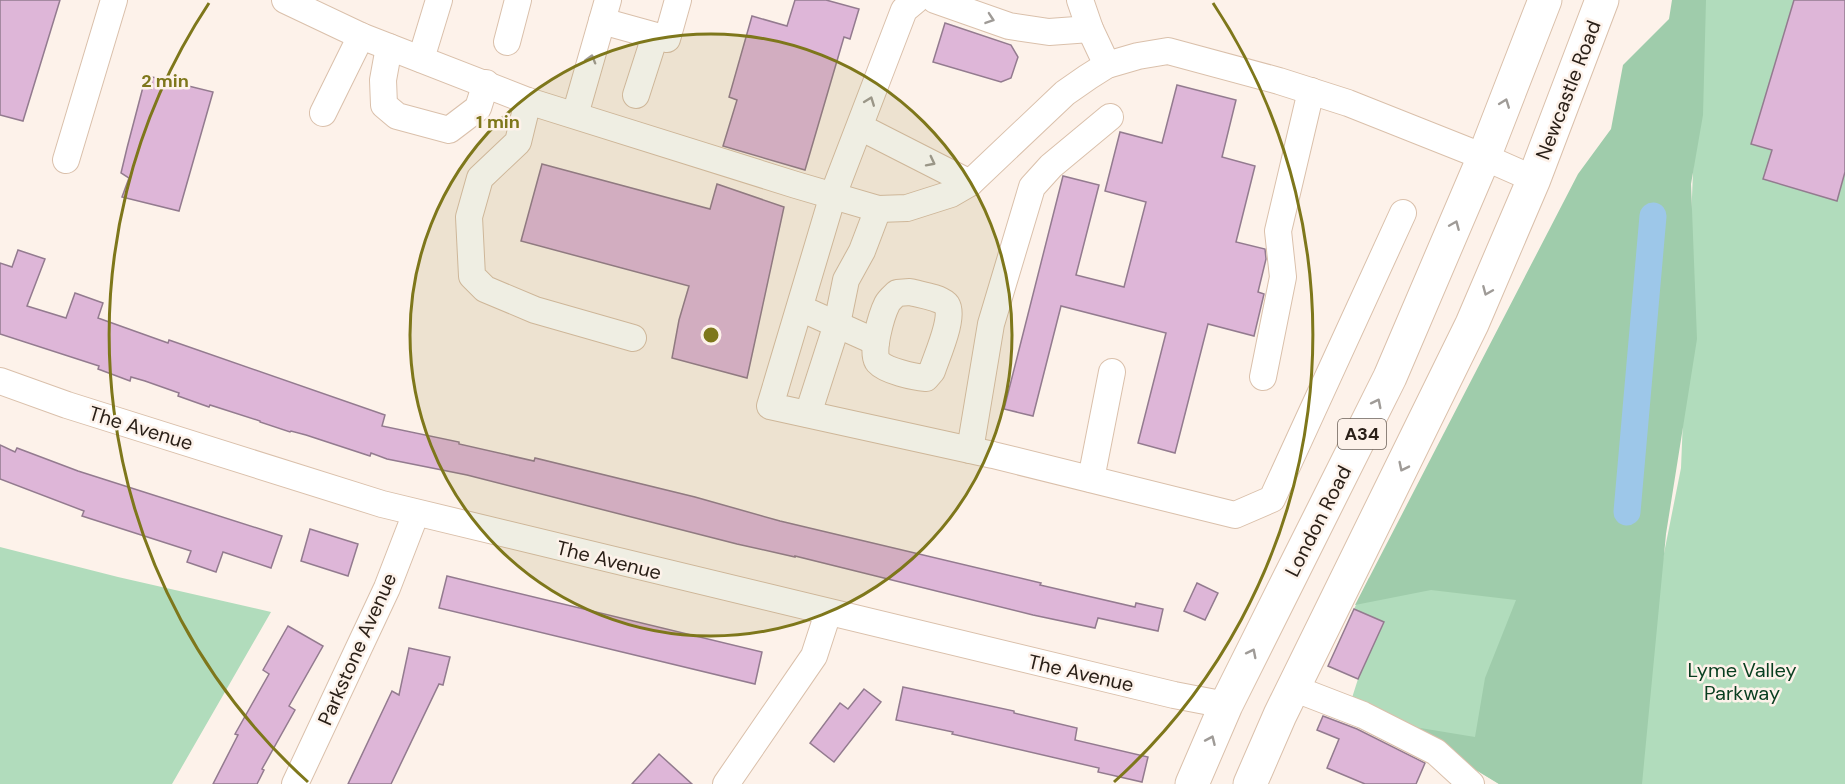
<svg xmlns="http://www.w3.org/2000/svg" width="1845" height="784" font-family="'DM Sans',sans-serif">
	<rect width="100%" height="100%" fill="#fdf2ea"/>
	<g fill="#b1dcbc">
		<polygon points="1700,0 1845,0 1845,784 1618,784 1681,468"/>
		<polygon points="0,547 118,577 271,612 172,784 0,784"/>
		<polygon points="1369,578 1547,584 1499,784 1402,725 1351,701 1358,679 1383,622 1354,609"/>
	</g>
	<polygon fill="#9fccab" points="1672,0 1706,0 1703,115 1691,184 1697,339 1666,534 1642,784 1499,784 1402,725 1475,737 1485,678 1516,600 1431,590 1355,605 1578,174 1611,129 1623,65 1669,19"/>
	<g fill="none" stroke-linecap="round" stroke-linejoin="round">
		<polyline stroke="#9dc7e9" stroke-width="27" points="1627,512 1653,216"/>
	</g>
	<g fill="#deb6d8" stroke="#937b8f" stroke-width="1.5">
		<polygon points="0,0 60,0 23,121 0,115"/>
		<polygon points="795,0 826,0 859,9 850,39 844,37 805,170 723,146 737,100 729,97 752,16 787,26"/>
		<polygon points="1794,0 1845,0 1845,172 1837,201 1763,179 1772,150 1751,144"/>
		<polygon points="945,23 1011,45 1018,57 1011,78 1001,82 933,62"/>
		<polygon points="152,77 213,92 179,211 122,197 129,178 121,173 127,148 143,87 151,89"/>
		<polygon points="1177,85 1236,100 1222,157 1255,166 1236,242 1265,249 1266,259 1258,292 1264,294 1254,336 1208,324 1175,453 1138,443 1166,333 1061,306 1033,416 1004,409 1063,176 1099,185 1076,275 1124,287 1146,202 1105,191 1120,132 1162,143"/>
		<polygon points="542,164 710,209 717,184 784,207 747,378 672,358 679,320 689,286 521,241"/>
		<polygon points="18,250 45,259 27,306 66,318 75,293 103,303 98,318 168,343 169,340 385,415 382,426 459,442 459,444 534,461 535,458 695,497 780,521 1041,583 1040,585 1135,607 1136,603 1163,609 1158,631 1098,618 1095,628 1033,615 795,556 795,557 737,544 467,475 387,459 371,453 370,456 306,435 291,431 290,432 260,422 260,421 210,405 209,407 178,396 179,393 145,381 131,377 130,381 98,369 99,366 0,334 0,263 12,267"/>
		<polygon points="0,445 15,452 17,448 78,471 282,536 271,568 223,552 216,572 187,562 191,551 82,516 84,511 0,479"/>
		<polygon points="310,529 358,544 348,576 301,561"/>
		<polygon points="447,576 762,652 755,684 439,608"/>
		<polygon points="1197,583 1218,593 1205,620 1184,611"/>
		<polygon points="1354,609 1384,622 1358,679 1328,666"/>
		<polygon points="288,626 323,646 289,706 295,710 262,769 264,770 257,784 213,784 238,735 235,734 269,674 263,670"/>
		<polygon points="409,648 450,657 443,685 439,684 391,784 348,784 392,691 399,695"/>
		<polygon points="903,687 1014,711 1014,713 1077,728 1075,740 1148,757 1142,782 1098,772 1099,768 952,734 953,732 896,720"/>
		<polygon points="864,689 881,702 834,762 810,743 840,703 848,709"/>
		<polygon points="1323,716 1357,729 1425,763 1416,784 1365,784 1327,768 1339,739 1317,730"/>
		<polygon points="659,754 692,784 632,784"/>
	</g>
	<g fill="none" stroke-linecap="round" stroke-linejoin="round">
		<defs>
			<g id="minor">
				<polyline points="285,0 361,36 528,101 796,185 878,209 907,208 951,194 970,183 1065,93 1088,77 1107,65 1138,56 1168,51 1279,81 1348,103 1484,157 1534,179"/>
				<polyline points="916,0 904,10 833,195 770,406 993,455 1235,515 1272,499 1403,213"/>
				<polyline points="935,0 1009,26 1049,32 1090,29"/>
				<polyline points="1080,0 1090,29 1107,65"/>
				<polyline points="602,21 667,39 678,0"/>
				<polyline points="507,42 518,0"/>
				<polyline points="389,47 383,80 384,105 397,116 449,130 478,108 486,83"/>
				<polyline points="421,59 439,0"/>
				<polyline points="636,95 655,36"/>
				<polyline points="528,101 518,142 480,178 469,217 472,276 485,289 535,310 633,338"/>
				<polyline points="323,113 361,36"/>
				<polyline points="575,115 608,0"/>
				<polyline points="860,127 970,183"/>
				<polyline points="66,160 114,0"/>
				<path d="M910,292c11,3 28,5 36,12 10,10 -10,54 -14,67l-6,7c-12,-1 -40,-7 -48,-16 -8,-9 4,-48 9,-58 2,-4 7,-8 10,-11z"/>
				<polyline points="800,308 876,342"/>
				<polyline points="1263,377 1283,277 1278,231 1311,91"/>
				<polyline points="0,381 67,405 382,504 1174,695 1226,705"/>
				<polyline points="808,414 837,324 846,280 862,251 878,209"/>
				<polyline points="970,450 991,324 1032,187 1051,166 1110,117"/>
				<polyline points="1091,479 1112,372"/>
				<polyline points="1293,688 1363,715 1436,752 1471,784"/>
				<polyline points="295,784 387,588 416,513"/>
				<polyline points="726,784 814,656 828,613"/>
			</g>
			<g id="highway">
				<polyline points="1192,784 1226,705 1390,377 1484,157 1545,0"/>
				<polyline points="1250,784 1280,715 1472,324 1534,179 1602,0"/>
			</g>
		</defs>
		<use href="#minor" stroke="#dac0ab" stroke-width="28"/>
		<use href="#highway" stroke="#dac0ab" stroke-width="35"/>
		<use href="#minor" stroke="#fff" stroke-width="26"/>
		<use href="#highway" stroke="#fff" stroke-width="33"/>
	</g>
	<defs><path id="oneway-chevron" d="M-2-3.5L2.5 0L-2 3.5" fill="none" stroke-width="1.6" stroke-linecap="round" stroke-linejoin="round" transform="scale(1.5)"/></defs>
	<g stroke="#9f9b97">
		<use href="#oneway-chevron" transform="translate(990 19) rotate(19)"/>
		<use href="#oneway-chevron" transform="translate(591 59) rotate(-74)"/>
		<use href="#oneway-chevron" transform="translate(870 101) rotate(-69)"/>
		<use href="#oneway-chevron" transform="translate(1505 103) rotate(-69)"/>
		<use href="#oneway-chevron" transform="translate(931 162) rotate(27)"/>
		<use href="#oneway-chevron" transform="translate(1455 225) rotate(-67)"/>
		<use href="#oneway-chevron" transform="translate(1487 291) rotate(113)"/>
		<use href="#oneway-chevron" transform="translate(1377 403) rotate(-63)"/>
		<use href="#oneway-chevron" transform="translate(1403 467) rotate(116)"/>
		<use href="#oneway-chevron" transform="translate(1252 653) rotate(-63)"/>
		<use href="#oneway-chevron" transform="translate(1211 740) rotate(-66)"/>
	</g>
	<circle cx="711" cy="335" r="301" fill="#7e771b" fill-opacity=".12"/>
	<g fill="none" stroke="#7e771b" stroke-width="3">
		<circle cx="711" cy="335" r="301"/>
		<path d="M308 782A602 602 0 0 1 209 3M1213 3A602 602 0 0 1 1114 782"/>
	</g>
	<g text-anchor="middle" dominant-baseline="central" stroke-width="5" stroke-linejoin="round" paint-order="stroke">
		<rect fill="#fdf2ea" stroke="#695f57" stroke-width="1.5" x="1338" y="419" width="48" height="30" rx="4.5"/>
		<g font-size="18" font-weight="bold" fill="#2a2018">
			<text x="1362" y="434">A34</text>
		</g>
		<g font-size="20" fill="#2a2018" stroke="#fdf2ea">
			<text transform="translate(1568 90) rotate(-69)">Newcastle Road</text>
			<text transform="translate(141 428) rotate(17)">The Avenue</text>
			<text transform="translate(1318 521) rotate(-63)">London Road</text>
			<text transform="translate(609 560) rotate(14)">The Avenue</text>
			<text transform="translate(357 649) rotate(-66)">Parkstone Avenue</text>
			<text transform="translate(1081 673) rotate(13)">The Avenue</text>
		</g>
		<g font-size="20" fill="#083e1f" stroke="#fdf2ea">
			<text x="1742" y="670">Lyme Valley<tspan x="1742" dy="23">Parkway</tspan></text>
		</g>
	</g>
	<circle cx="711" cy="335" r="9" fill="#7e771b" stroke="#fdf2ea" stroke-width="3"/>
	<g font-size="18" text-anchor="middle" font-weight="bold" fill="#7e771b" stroke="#fdf2ea" stroke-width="5" stroke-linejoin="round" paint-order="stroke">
		<text x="165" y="87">2 min</text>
		<text x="498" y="128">1 min</text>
	</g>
</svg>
